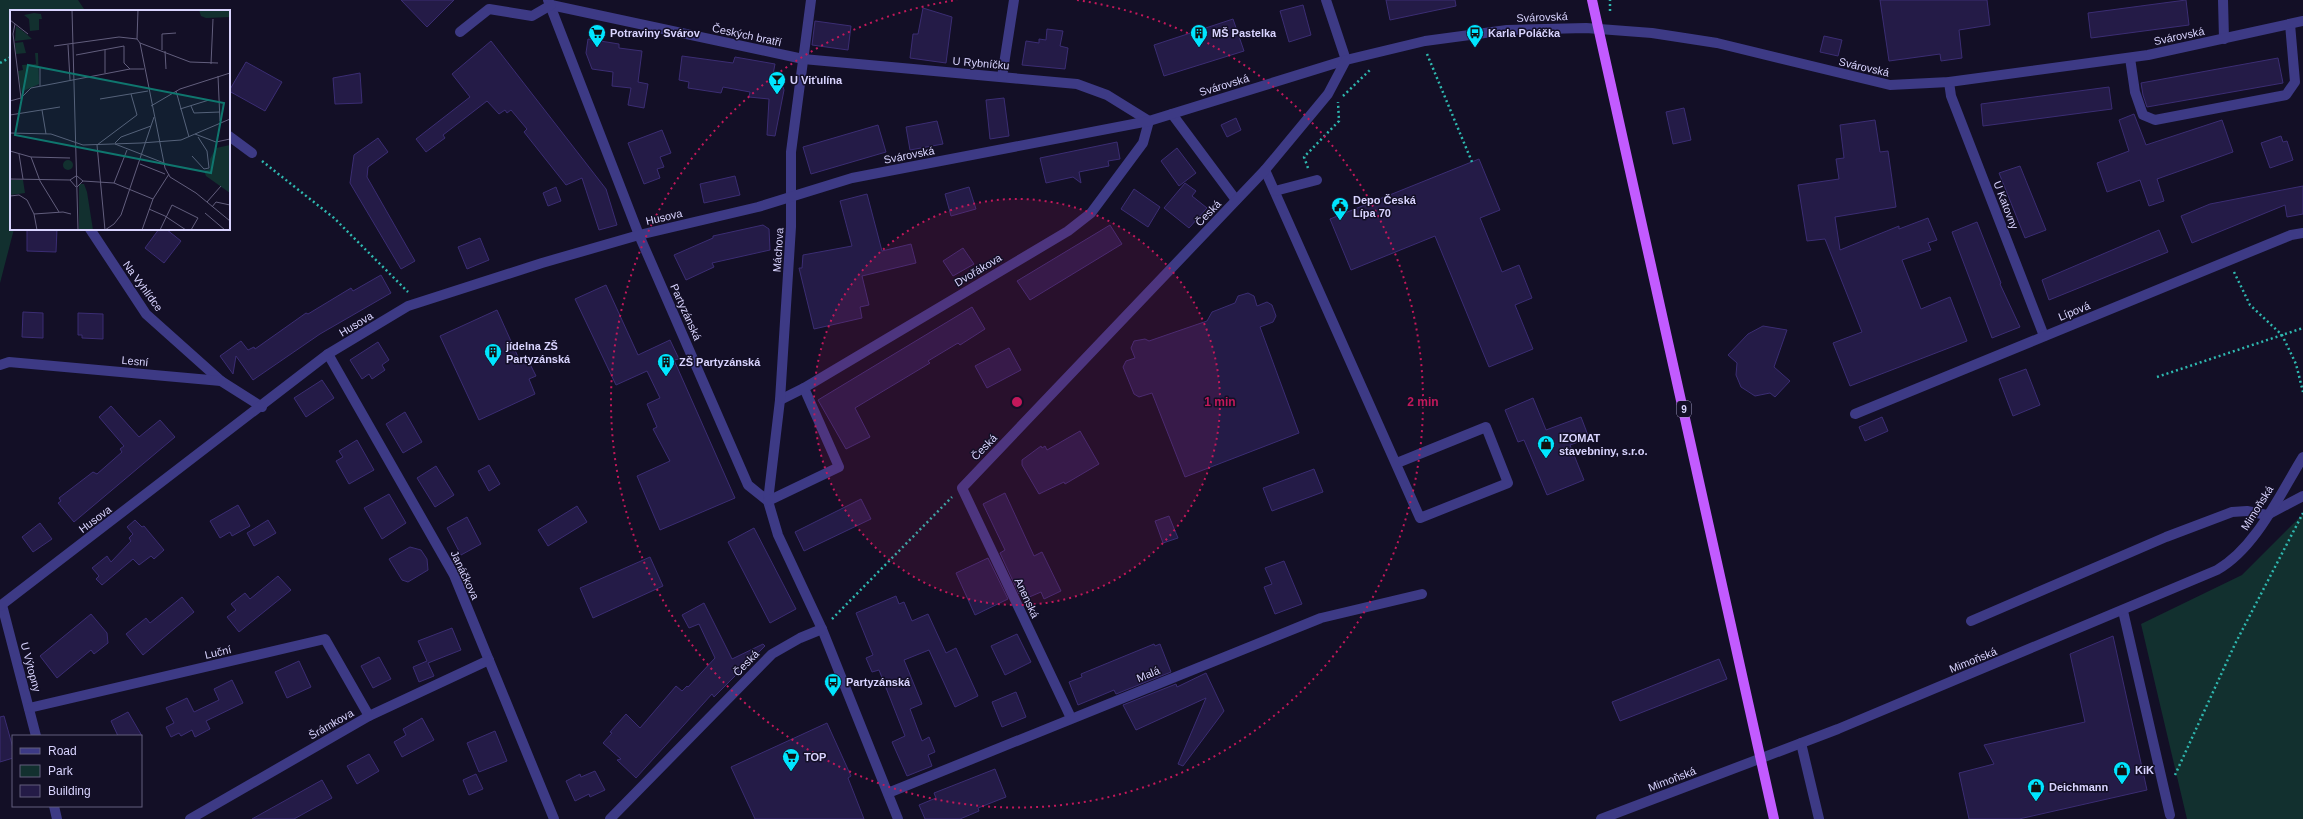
<svg xmlns="http://www.w3.org/2000/svg" width="2303" height="819" font-family="Helvetica,sans-serif">
	<rect width="100%" height="100%" fill="#130f26"/>
	<g fill="#12302f">
		<polygon points="0,0 78,0 84,9 80,11 11,11 11,229 14,229 0,283"/>
		<polygon points="2303,514 2303,819 2187,819 2141,624 2242,575"/>
	</g>
	<g fill="#241b47" stroke="#3b2d73">
		<polygon points="401,0 454,0 427,27"/>
		<polygon points="1386,0 1455,0 1456,6 1390,20"/>
		<polygon points="1880,0 1987,0 1990,25 1959,30 1962,58 1941,61 1940,54 1889,61"/>
		<polygon points="2186,0 2189,25 2091,38 2088,13"/>
		<polygon points="1303,5 1311,35 1289,42 1280,11"/>
		<polygon points="923,8 952,17 946,63 910,58 913,34 918,34"/>
		<polygon points="1233,19 1244,51 1164,76 1154,45"/>
		<polygon points="815,21 851,26 848,50 812,45"/>
		<polygon points="1047,29 1063,31 1060,46 1068,48 1065,69 1022,65 1026,41 1039,43 1039,39 1046,40"/>
		<polygon points="1824,36 1842,40 1838,56 1820,52"/>
		<polygon points="588,39 619,44 619,48 642,51 638,82 648,84 644,108 628,105 631,88 612,86 613,72 592,69 586,53"/>
		<polygon points="491,41 606,189 617,225 599,230 582,178 566,185 524,132 527,129 511,110 507,113 505,110 499,114 487,101 443,135 445,138 426,152 416,139 470,97 452,74"/>
		<polygon points="682,56 733,63 735,57 775,64 771,85 783,87 784,90 775,136 767,135 769,99 749,97 750,92 723,87 721,93 688,88 689,82 679,80"/>
		<polygon points="2278,58 2283,83 2147,107 2143,95 2141,83"/>
		<polygon points="246,62 282,82 265,111 229,91"/>
		<polygon points="360,73 362,103 335,104 333,78"/>
		<polygon points="2109,87 2112,109 1983,126 1981,104"/>
		<polygon points="1004,98 1009,136 990,139 986,100"/>
		<polygon points="1684,108 1691,140 1673,144 1666,112"/>
		<polygon points="2134,114 2146,145 2222,120 2233,152 2157,179 2164,201 2149,206 2140,180 2107,192 2097,163 2129,151 2119,120"/>
		<polygon points="1236,118 1241,130 1227,137 1221,125"/>
		<polygon points="1875,120 1880,152 1888,151 1896,207 1835,217 1840,250 1899,226 1899,229 1928,218 1937,240 1928,243 1931,250 1902,260 1921,309 1950,297 1967,341 1850,386 1833,343 1862,332 1825,239 1807,241 1798,185 1839,179 1836,159 1844,158 1840,125"/>
		<polygon points="937,121 943,144 910,150 906,127"/>
		<polygon points="878,125 886,152 811,174 803,147"/>
		<polygon points="662,130 671,153 660,157 664,167 657,169 660,178 644,184 628,143"/>
		<polygon points="2281,136 2283,142 2287,141 2293,160 2270,168 2261,143"/>
		<polygon points="378,138 388,152 368,167 367,177 415,261 401,269 350,183 354,155"/>
		<polygon points="1117,142 1120,159 1108,161 1109,166 1079,172 1081,183 1073,177 1046,183 1040,158"/>
		<polygon points="1177,148 1196,173 1179,186 1161,161"/>
		<polygon points="1479,159 1500,210 1480,218 1502,272 1519,265 1532,298 1515,305 1533,349 1489,367 1435,236 1351,270 1330,219"/>
		<polygon points="2020,166 2046,230 2025,238 1999,173"/>
		<polygon points="735,176 740,195 704,203 700,184"/>
		<polygon points="1185,183 1196,191 1192,196 1207,208 1189,228 1164,208"/>
		<polygon points="2303,186 2303,214 2287,217 2285,205 2192,243 2181,216 2210,204"/>
		<polygon points="556,187 561,201 548,206 543,193"/>
		<polygon points="969,187 976,209 951,216 945,194"/>
		<polygon points="1134,189 1160,207 1148,227 1121,209"/>
		<polygon points="867,194 882,251 911,244 916,263 862,276 869,305 860,307 862,318 814,329 799,268 802,268 803,255 852,246 840,201"/>
		<polygon points="1977,222 2001,283 2000,284 2020,327 1992,338 1952,232"/>
		<polygon points="763,225 769,229 770,250 712,263 714,267 686,280 674,255 713,238 713,236"/>
		<polygon points="1110,225 1122,244 1030,300 1017,281"/>
		<polygon points="27,229 57,229 56,252 27,251"/>
		<polygon points="159,229 166,229 181,241 164,263 145,248"/>
		<polygon points="2159,230 2168,252 2049,300 2042,280"/>
		<polygon points="480,238 489,260 467,269 458,247"/>
		<polygon points="963,248 974,264 953,276 943,261"/>
		<polygon points="381,275 391,293 320,334 253,380 236,356 233,374 220,356 241,341 248,350 254,347 255,349 306,313 308,314 351,288 353,291"/>
		<polygon points="606,285 638,355 670,340 679,359 674,360 735,498 660,530 637,476 670,461 653,429 657,427 647,404 660,398 647,371 616,385 575,299"/>
		<polygon points="1248,293 1254,296 1257,306 1267,302 1272,305 1276,316 1273,322 1260,327 1299,433 1185,477 1152,393 1139,397 1134,394 1123,367 1126,361 1135,358 1131,348 1134,341 1145,339 1149,341 1207,321 1212,312 1235,303 1238,296"/>
		<polygon points="972,307 985,329 960,345 958,343 928,361 930,363 855,408 870,437 846,449 818,400"/>
		<polygon points="497,310 519,359 526,356 536,376 529,379 535,394 479,420 440,336"/>
		<polygon points="23,312 43,313 43,338 22,337"/>
		<polygon points="78,313 103,314 103,339 82,338 82,335 78,335"/>
		<polygon points="1763,326 1787,330 1774,367 1790,381 1775,397 1770,393 1755,396 1741,387 1736,375 1737,363 1728,355 1748,334"/>
		<polygon points="378,342 389,360 382,365 385,370 372,379 369,374 362,379 350,360"/>
		<polygon points="1009,348 1021,370 987,388 975,366"/>
		<polygon points="2026,369 2040,405 2013,416 1999,379"/>
		<polygon points="322,380 334,398 306,417 294,398"/>
		<polygon points="1533,398 1546,430 1581,417 1589,438 1570,445 1584,480 1547,495 1524,440 1518,442 1505,410"/>
		<polygon points="111,406 139,437 160,420 175,437 74,522 58,503 61,501 59,498 93,472 97,474 122,452 120,449 124,446 99,417"/>
		<polygon points="405,412 422,442 403,453 386,424"/>
		<polygon points="1882,417 1888,431 1865,441 1859,427"/>
		<polygon points="1080,431 1099,464 1065,484 1064,482 1039,494 1022,465 1022,460 1041,446 1042,448 1045,446 1047,450"/>
		<polygon points="357,440 374,470 349,484 336,461 343,457 339,451"/>
		<polygon points="489,465 500,484 489,491 478,471"/>
		<polygon points="436,466 454,495 435,507 417,478"/>
		<polygon points="1314,469 1323,492 1272,511 1263,488"/>
		<polygon points="1005,493 1034,556 1042,552 1061,591 1044,599 1041,592 1027,598 1024,590 1019,594 1000,553 1005,550 983,504"/>
		<polygon points="389,494 406,523 382,539 364,508"/>
		<polygon points="861,499 871,519 804,551 795,532"/>
		<polygon points="238,505 250,526 232,536 230,532 220,538 210,521"/>
		<polygon points="577,506 587,522 548,546 538,530"/>
		<polygon points="1169,516 1178,538 1163,543 1155,521"/>
		<polygon points="467,517 481,544 461,555 447,528"/>
		<polygon points="135,520 142,527 144,526 164,550 154,559 151,556 139,565 133,559 102,585 96,579 99,576 92,568 107,556 111,562 131,541 129,538 133,534 127,527"/>
		<polygon points="268,520 276,533 254,546 247,533"/>
		<polygon points="40,523 52,539 33,552 22,537"/>
		<polygon points="754,528 796,609 770,623 728,542"/>
		<polygon points="410,547 421,550 427,559 428,570 408,582 402,580 389,559"/>
		<polygon points="650,557 663,586 593,618 580,588"/>
		<polygon points="988,558 1008,599 975,615 956,573"/>
		<polygon points="1284,561 1302,604 1275,614 1264,587 1272,584 1265,568"/>
		<polygon points="278,576 291,590 239,632 227,617 236,610 231,604 245,593 250,599"/>
		<polygon points="896,596 899,604 904,602 912,621 928,614 946,653 956,648 978,696 955,707 929,650 904,660 922,704 910,709 922,741 929,737 935,752 928,755 932,766 907,776 892,742 905,736 879,670 872,672 866,658 873,655 856,613"/>
		<polygon points="182,597 194,612 143,655 126,634 146,618 150,623"/>
		<polygon points="704,603 732,659 763,644 765,646 714,697 712,694 636,778 617,760 621,759 603,743 612,733 610,732 626,714 640,728 676,686 682,691 687,686 688,687 715,658 699,624 689,628 682,615"/>
		<polygon points="91,614 107,633 108,643 94,654 91,650 57,678 40,656"/>
		<polygon points="452,628 461,650 428,663 434,676 419,682 413,667 427,661 418,641"/>
		<polygon points="1017,634 1031,662 1005,675 991,646"/>
		<polygon points="2113,636 2147,790 2019,819 1969,819 1959,773 1994,764 1984,745 2085,722 2070,654"/>
		<polygon points="1154,644 1155,646 1160,644 1171,672 1116,694 1114,690 1078,705 1069,682 1082,677 1081,674"/>
		<polygon points="379,657 391,679 373,688 361,666"/>
		<polygon points="1719,659 1727,679 1620,721 1612,702"/>
		<polygon points="299,661 311,687 287,698 275,672"/>
		<polygon points="1206,673 1224,711 1183,766 1178,764 1206,698 1136,730 1123,705 1176,684 1177,687"/>
		<polygon points="232,680 243,703 206,721 210,729 195,737 192,730 181,736 179,733 171,737 166,727 174,723 166,708 187,698 194,712 219,700 214,689"/>
		<polygon points="1016,692 1026,717 1002,727 992,702"/>
		<polygon points="128,712 142,736 118,736 111,721"/>
		<polygon points="4,716 13,748 13,758 0,762 0,717"/>
		<polygon points="422,718 434,740 402,757 394,742 406,735 403,729"/>
		<polygon points="827,723 851,776 848,778 864,819 755,819 731,767"/>
		<polygon points="495,731 507,761 479,772 467,743"/>
		<polygon points="369,754 379,771 357,784 347,766"/>
		<polygon points="995,769 1006,797 978,808 979,811 960,819 925,819 919,805 936,798 934,793"/>
		<polygon points="595,771 605,790 590,797 589,794 575,801 566,781 580,774 581,777"/>
		<polygon points="476,774 483,789 469,795 463,780"/>
		<polygon points="322,780 332,798 294,819 252,819"/>
	</g>
	<g fill="none" stroke-linecap="round" stroke-linejoin="round">
		<g stroke="#2fb8b0" stroke-width="2.5" stroke-dasharray="2 3" stroke-linecap="butt">
			<polyline points="1610,11 1610,0"/>
			<polyline points="1427,54 1472,162"/>
			<polyline points="0,63 11,57"/>
			<polyline points="1343,96 1371,69"/>
			<polyline points="262,161 334,218 408,292"/>
			<polyline points="1308,168 1304,157 1339,121 1338,102"/>
			<polyline points="2234,272 2250,305 2282,335 2296,364 2303,392"/>
			<polyline points="2157,377 2303,328"/>
			<polyline points="832,619 952,497"/>
			<polyline points="2175,775 2235,644 2303,513"/>
		</g>
		<g stroke="#3d3a85" stroke-width="10">
			<polyline points="548,0 639,235 748,485 768,501 778,535 822,629 898,819"/>
			<polyline points="1326,0 1346,60"/>
			<polyline points="2223,0 2224,39"/>
			<polyline points="551,5 803,59 1077,84 1107,95 1149,121"/>
			<polyline points="460,32 489,9 532,16 551,5"/>
			<polyline points="2130,58 2135,92 2143,115 2155,120 2286,95 2295,82 2290,24"/>
			<polyline points="1002,77 1014,0"/>
			<polyline points="1949,82 1951,96 2044,336"/>
			<polyline points="1172,114 1236,200"/>
			<polyline points="229,136 252,153"/>
			<polyline points="1265,170 1420,518 1508,483 1486,427 1397,463"/>
			<polyline points="1275,191 1317,180"/>
			<polyline points="90,229 146,314 221,381"/>
			<polyline points="328,354 454,575 554,819"/>
			<polyline points="0,365 9,362 221,381 262,407"/>
			<polyline points="780,400 804,388 1068,231 1091,213 1143,143 1149,121"/>
			<polyline points="1855,414 2291,235 2303,233"/>
			<polyline points="768,501 780,400 791,227 791,152 811,0"/>
			<polyline points="768,501 839,467 804,388"/>
			<polyline points="2,605 36,736"/>
			<polyline points="0,606 328,354 408,306 542,263 639,235 758,207 852,178 1149,121 1346,60 1425,41 1507,30 1586,28 1652,33 1717,43 1890,85 1949,82 2148,55 2303,21"/>
			<polyline points="2123,611 2170,815"/>
			<polyline points="1971,621 2166,537 2232,512 2247,511 2267,515 2303,496"/>
			<polyline points="29,708 325,639 369,716"/>
			<polyline points="1071,718 962,488 1265,170 1328,94 1346,60"/>
			<polyline points="1801,743 1819,819"/>
			<polyline points="888,793 1321,618 1422,594"/>
			<polyline points="54,806 57,819"/>
			<polyline points="190,819 369,716 489,660"/>
			<polyline points="610,819 772,654 800,638 822,629"/>
			<path d="M1601,819l237,-90 379,-159c39,-22 63,-76 86,-113"/>
		</g>
		<polyline stroke="#c25bff" stroke-width="10" points="1592,0 1774,819"/>
	</g>
	<circle cx="1017" cy="402" r="203" fill="#c2185b" fill-opacity=".12"/>
	<g fill="none" stroke="#c2185b" stroke-width="2" stroke-dasharray="2 4">
		<circle cx="1017" cy="402" r="203"/>
		<path d="M1077 0A406 406 0 1 1 957 0"/>
	</g>
	<defs>
		<symbol id="supermarket-pin" viewBox="-11 -11 22 30"><path d="M0 17L-7.5 6A9.5 9.5 0 1 1 7.5 6Z" fill="#00e5ff" stroke="#130f26"/><path d="M-6-5.5h2.5l.6 2H6L4.5 2H-2.5L-4.4-4H-6ZM-1.5 3.2a1.3 1.3 0 1 0 .1 0ZM3 3.2a1.3 1.3 0 1 0 .1 0Z" fill="#111"/></symbol>
		<symbol id="building-pin" viewBox="-11 -11 22 30"><path d="M0 17L-7.5 6A9.5 9.5 0 1 1 7.5 6Z" fill="#00e5ff" stroke="#130f26"/><path d="M-4-6H4V6H1V3H-1V6H-4ZM-2.5-4.3h1.7v1.8h-1.7ZM.8-4.3h1.7v1.8H.8ZM-2.5-1h1.7V.8h-1.7ZM.8-1h1.7V.8H.8Z" fill="#111"/></symbol>
		<symbol id="bus-pin" viewBox="-11 -11 22 30"><path d="M0 17L-7.5 6A9.5 9.5 0 1 1 7.5 6Z" fill="#00e5ff" stroke="#130f26"/><path d="M-5-6H5V4H4V6H2V4H-2V6H-4V4H-5ZM-3.5-4V0h7V-4ZM-3.5 1.2v1.5H-2V1.2ZM2 1.2v1.5H3.5V1.2Z" fill="#111"/></symbol>
		<symbol id="bar-pin" viewBox="-11 -11 22 30"><path d="M0 17L-7.5 6A9.5 9.5 0 1 1 7.5 6Z" fill="#00e5ff" stroke="#130f26"/><path d="M-6-5H6L.8 .8V4.5H3.5V6h-7V4.5H-.8V.8Z" fill="#111"/></symbol>
		<symbol id="civic-pin" viewBox="-11 -11 22 30"><path d="M0 17L-7.5 6A9.5 9.5 0 1 1 7.5 6Z" fill="#00e5ff" stroke="#130f26"/><path d="M-.6-6.5H3V-4.5H.6V-3L4-1V1h2V6H-6V1h2V-1L-.6-3ZM-1.2 2.5V6h2.4V2.5Z" fill="#111"/></symbol>
		<symbol id="shop-pin" viewBox="-11 -11 22 30"><path d="M0 17L-7.5 6A9.5 9.5 0 1 1 7.5 6Z" fill="#00e5ff" stroke="#130f26"/><path d="M-5-2.5h2.3a2.7 3.5 0 0 1 5.4 0H5L5.5 6h-11ZM-1.5-2.5h3a1.5 2.3 0 0 0-3 0Z" fill="#111"/></symbol>
	</defs>
	<g fill-rule="evenodd">
		<use href="#supermarket-pin" x="587" y="23" width="20" height="27"/>
		<use href="#building-pin" x="1189" y="23" width="20" height="27"/>
		<use href="#bus-pin" x="1465" y="23" width="20" height="27"/>
		<use href="#bar-pin" x="767" y="70" width="20" height="27"/>
		<use href="#civic-pin" x="1330" y="196" width="20" height="27"/>
		<use href="#building-pin" x="483" y="342" width="20" height="27"/>
		<use href="#building-pin" x="656" y="352" width="20" height="27"/>
		<use href="#shop-pin" x="1536" y="434" width="20" height="27"/>
		<use href="#bus-pin" x="823" y="672" width="20" height="27"/>
		<use href="#supermarket-pin" x="781" y="747" width="20" height="27"/>
		<use href="#shop-pin" x="2112" y="760" width="20" height="27"/>
		<use href="#shop-pin" x="2026" y="777" width="20" height="27"/>
	</g>
	<g text-anchor="middle" dominant-baseline="central" stroke-width="3" stroke-linejoin="round" paint-order="stroke">
		<rect fill="#130f26" stroke="#9e99be" stroke-width="1" x="1677" y="401" width="14" height="16" rx="3"/>
		<g font-size="10" font-weight="bold" fill="#d9d4ff">
			<text x="1684" y="409">9</text>
		</g>
		<g font-size="11" fill="#d9d4ff" stroke="#130f26">
			<text transform="translate(1542 17) rotate(-2)">Svárovská</text>
			<text transform="translate(747 35) rotate(12)">Českých bratří</text>
			<text transform="translate(2179 36) rotate(-12)">Svárovská</text>
			<text transform="translate(981 63) rotate(5)">U Rybníčku</text>
			<text transform="translate(1864 67) rotate(13)">Svárovská</text>
			<text transform="translate(1224 85) rotate(-17)">Svárovská</text>
			<text transform="translate(909 155) rotate(-11)">Svárovská</text>
			<text transform="translate(2006 205) rotate(69)">U Katovny</text>
			<text transform="translate(1208 213) rotate(-46)">Česká</text>
			<text transform="translate(664 217) rotate(-13)">Husova</text>
			<text transform="translate(778 250) rotate(-86)">Máchova</text>
			<text transform="translate(978 270) rotate(-31)">Dvořákova</text>
			<text transform="translate(143 286) rotate(54)">Na Vyhlídce</text>
			<text transform="translate(2074 311) rotate(-22)">Lípová</text>
			<text transform="translate(686 312) rotate(66)">Partyzánská</text>
			<text transform="translate(356 324) rotate(-31)">Husova</text>
			<text transform="translate(135 361) rotate(5)">Lesní</text>
			<text transform="translate(984 447) rotate(-46)">Česká</text>
			<text transform="translate(2257 508) rotate(-58)">Mimoňská</text>
			<text transform="translate(95 519) rotate(-37)">Husova</text>
			<text transform="translate(465 575) rotate(65)">Janáčkova</text>
			<text transform="translate(1027 598) rotate(65)">Anenská</text>
			<text transform="translate(218 652) rotate(-13)">Luční</text>
			<text transform="translate(1973 660) rotate(-22)">Mimoňská</text>
			<text transform="translate(746 663) rotate(-46)">Česká</text>
			<text transform="translate(31 667) rotate(75)">U Výtopny</text>
			<text transform="translate(1148 674) rotate(-22)">Malá</text>
			<text transform="translate(331 724) rotate(-30)">Šrámkova</text>
			<text transform="translate(1672 779) rotate(-21)">Mimoňská</text>
		</g>
		<g font-size="11" font-weight="bold" fill="#d9d4ff" stroke="#130f26" text-anchor="start">
			<text x="610" y="33">Potraviny Svárov</text>
			<text x="1212" y="33">MŠ Pastelka</text>
			<text x="1488" y="33">Karla Poláčka</text>
			<text x="790" y="80">U Viťulína</text>
			<text x="1353" y="200">Depo Česká<tspan x="1353" dy="13">Lípa 70</tspan></text>
			<text x="506" y="346">jídelna ZŠ<tspan x="506" dy="13">Partyzánská</tspan></text>
			<text x="679" y="362">ZŠ Partyzánská</text>
			<text x="1559" y="438">IZOMAT<tspan x="1559" dy="13">stavebniny, s.r.o.</tspan></text>
			<text x="846" y="682">Partyzánská</text>
			<text x="804" y="757">TOP</text>
			<text x="2135" y="770">KiK</text>
			<text x="2049" y="787">Deichmann</text>
		</g>
	</g>
	<g transform="translate(10 10)">
		<rect width="220" height="220" fill="#130f26"/>
		<path d="M189,0h31v7l-24,1 -5,-2zM24,3l7,1 1,5h-3v11l-9,1 -1,-12 -5,-4zM6,16l8,6 8,7 -17,2zM13,32l3,11 -10,1 -1,-11zM25,43h3l1,31 -18,8 -3,-21 5,-1 -1,-5 14,-1zM220,135v48l-24,-17 -2,-5 6,-2v-10l6,-11zM53 155a5 5 0 1 1 10 0a5 5 0 1 1-10 0ZM0,170h13l2,13 -15,2zM69,174h5l3,8 6,38h-14z" fill="#12302f"/>
		<path fill="none" stroke="#625e7d" stroke-width="1" d="M62,0l6,220M128,0l-1,29 3,4 25,125 5,9 26,16 34,28M0,10l18,14M5,14l-2,10 8,64M130,33l50,19 28,1M58,35l2,35M44,36l65,-9 18,2M95,40v23M152,40v-16l14,-1M155,41l1,18M66,45l48,-9v17l6,6M201,54l2,-45M30,58v18M208,66l2,45M166,81l13,46M90,89l48,-8M0,91l11,-3 10,-10 99,-19h14M141,96l29,-17 50,-16M181,96l3,7 26,-1M170,99l29,-9M32,100l4,24M0,105l50,-8M0,123l41,1 32,11 58,-2 40,-3 49,-21M185,124l21,8 14,-3M105,133l6,-6 30,-11M105,134l49,19M87,135l8,85M87,135l40,-30 -6,-21M0,141l21,6 39,1M9,144l4,25M182,146l12,13 5,-1 -2,-17 -9,-14M21,147l9,24 19,31M130,154l25,10M67,166l6,5 -6,6M0,169l60,1M73,171l31,2 39,16M104,173l13,-33M66,177l-6,-7 6,-4M0,186l9,-1 8,5 7,14 3,16M197,192l14,-16M202,197l4,-5 14,3M139,199l16,7 21,14M195,203l20,17M24,204l29,-2 8,2M95,220l9,-6 7,-9 33,-98M132,220l11,-31 16,-25M150,220l12,-25 26,13 -7,12"/>
		<path fill="#0f766e" fill-opacity="0.15" stroke="#0f766e" stroke-width="2" d="M18,55l196,38 -13,70 -196,-38z"/>
		<rect width="220" height="220" fill="none" stroke="#d9d4ff" stroke-width="2"/>
	</g>
	<circle cx="1017" cy="402" r="6" fill="#c2185b" stroke="#130f26" stroke-width="2"/>
	<g font-size="12" text-anchor="middle" font-weight="bold" fill="#c2185b" stroke="#130f26" stroke-width="3" stroke-linejoin="round" paint-order="stroke">
		<text x="1220" y="406">1 min</text>
		<text x="1423" y="406">2 min</text>
	</g>
	<rect x="12" y="735" width="130" height="72" fill="#130f26" stroke="#625e7d"/>
	<rect x="20" y="748" width="20" height="6" fill="#3d3a85" stroke="#625e7d"/>
	<text x="48" y="755" font-size="12" fill="#d9d4ff">Road</text>
	<rect x="20" y="765" width="20" height="12" fill="#12302f" stroke="#625e7d"/>
	<text x="48" y="775" font-size="12" fill="#d9d4ff">Park</text>
	<rect x="20" y="785" width="20" height="12" fill="#241b47" stroke="#625e7d"/>
	<text x="48" y="795" font-size="12" fill="#d9d4ff">Building</text>
</svg>
